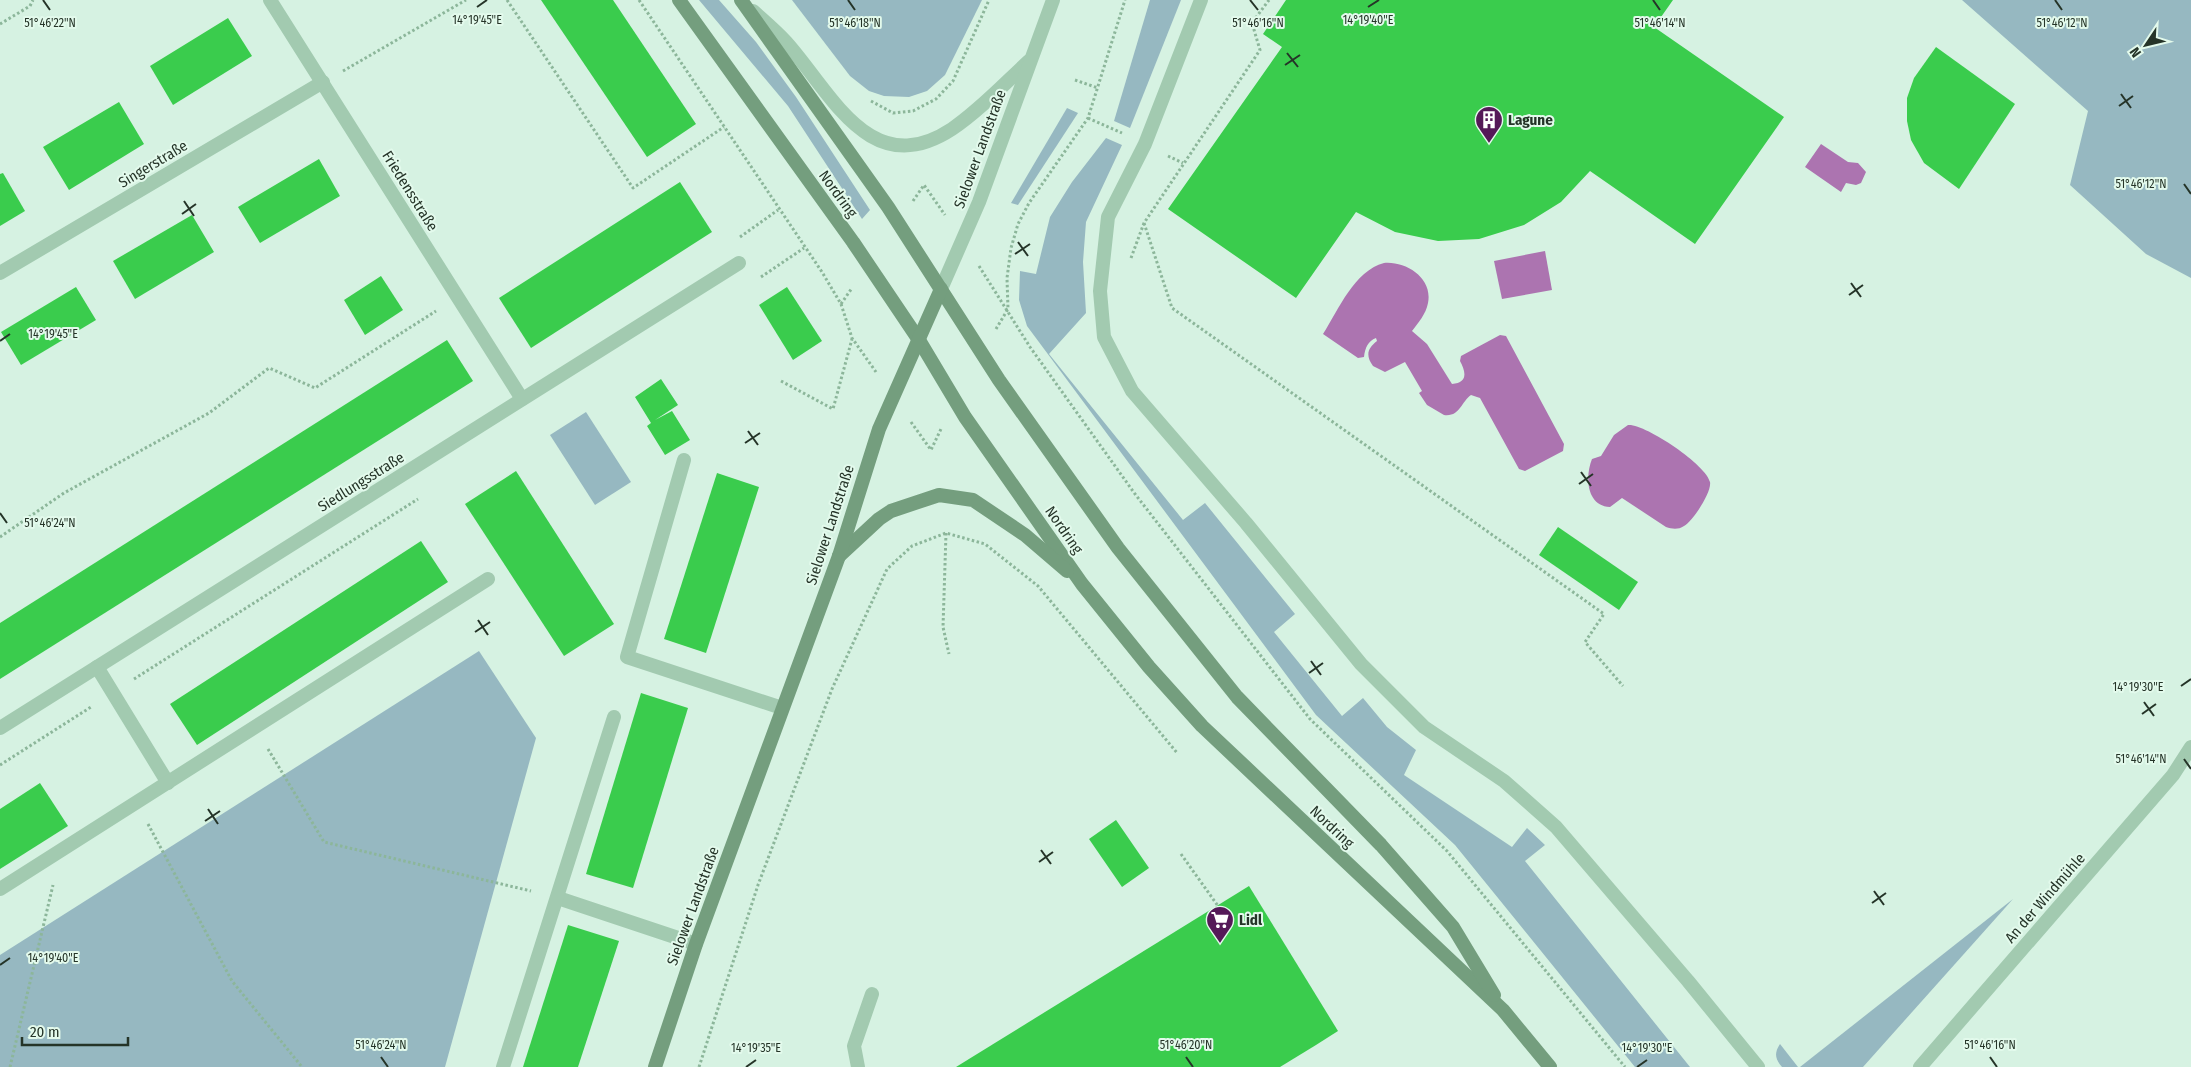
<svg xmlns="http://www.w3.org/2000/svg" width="2191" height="1067" font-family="'Fira Sans Condensed',sans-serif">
	<rect width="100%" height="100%" fill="#d6f2e2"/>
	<g fill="#96b8c1">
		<polygon points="699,0 719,0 756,42 796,97 870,210 862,219 788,106"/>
		<polygon points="792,0 982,0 945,75 927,91 909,97 884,96 869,91 850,76"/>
		<polygon points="1150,0 1181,0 1130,128 1114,121"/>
		<polygon points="1962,0 2191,0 2191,278 2146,254 2070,185 2088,111"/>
		<polygon points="1067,108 1078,113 1018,205 1011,203"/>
		<polygon points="1106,138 1122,145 1086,222 1083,262 1086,313 1049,354 1183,520 1205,503 1295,614 1274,632 1342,716 1363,698 1387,727 1416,750 1404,775 1512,847 1527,828 1545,845 1525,861 1690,1067 1635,1067 1455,845 1316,715 1027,326 1019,300 1020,271 1036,274 1050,217 1072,182"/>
		<polygon points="586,412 631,482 595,505 550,435"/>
		<polygon points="479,651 536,738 445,1067 0,1067 0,955"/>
		<polygon points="2013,899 1863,1067 1800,1067"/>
		<path d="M1780,1044l18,23h-16c-7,-8 -8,-14 -2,-23z"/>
	</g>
	<g fill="#ac74b0">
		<polygon points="1821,144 1848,162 1858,163 1866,172 1861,183 1856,185 1846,183 1841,192 1805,167"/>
		<polygon points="1545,251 1552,290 1502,299 1494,261"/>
		<path d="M1384,263c22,-2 49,15 44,40 -2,11 -10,20 -16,28l15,13 25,40c16,-1 14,-12 8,-23l1,-5 39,-21 6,1 58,108 -1,7 -38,20 -6,-2 -39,-71 -9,-3c-10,7 -11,22 -27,20l-17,-10 -8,-12 3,-2 -17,-29 -20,10 -12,-6c-8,-11 -5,-18 4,-25l-1,-3c-8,3 -11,10 -12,19l-6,1 -35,-24c16,-25 31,-63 61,-71z"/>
		<path d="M1628,425c16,-2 79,40 82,57 2,10 -17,39 -26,44 -6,4 -12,3 -18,1l-44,-29 -12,9c-24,-1 -25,-31 -18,-48l9,-3 13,-21z"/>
	</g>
	<g fill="#3acc4d">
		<polygon points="541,0 613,0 696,124 647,157"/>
		<polygon points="1286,0 1673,0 1654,27 1784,117 1695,244 1590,171 1561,202 1524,225 1479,239 1438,241 1395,232 1356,212 1296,298 1168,209 1282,47 1263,34"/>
		<polygon points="228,18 252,56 173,105 150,66"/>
		<polygon points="1936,47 2015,104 1959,189 1924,163 1911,140 1907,121 1907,98 1914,78"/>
		<polygon points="119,102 144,144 69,190 43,147"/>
		<polygon points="319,159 340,196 260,243 238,207"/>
		<polygon points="3,173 25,211 0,226 0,174"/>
		<polygon points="680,182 712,232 531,348 499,298"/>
		<polygon points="192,215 214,252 135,299 113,261"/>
		<polygon points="381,276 403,310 365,335 344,300"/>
		<polygon points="76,287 96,320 21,365 1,332"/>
		<polygon points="787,287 822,341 793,360 759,305"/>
		<polygon points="447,340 473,381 0,679 0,623"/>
		<polygon points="661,379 678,405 655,420 672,411 690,440 665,455 647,426 651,423 635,397"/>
		<polygon points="516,471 614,624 564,656 465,504"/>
		<polygon points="717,473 759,487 706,653 664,639"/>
		<polygon points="1558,527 1638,582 1619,610 1539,555"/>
		<polygon points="421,541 448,582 197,745 170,704"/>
		<polygon points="641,693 688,708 633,888 586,874"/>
		<polygon points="40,783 68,826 0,869 0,809"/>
		<polygon points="1116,820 1149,868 1122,887 1089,839"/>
		<polygon points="1249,886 1338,1031 1316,1045 1280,1067 956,1067"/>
		<polygon points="568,925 619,941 578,1067 523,1067"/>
	</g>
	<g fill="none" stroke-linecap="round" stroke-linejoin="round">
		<g stroke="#8cb69a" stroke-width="3" stroke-dasharray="2.5 2.5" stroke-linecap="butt">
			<polyline points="507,0 633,188 724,127"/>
			<polyline points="639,0 822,272 841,304 852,338 876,372"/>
			<polyline points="0,24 30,6 33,0"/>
			<polyline points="343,71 466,0"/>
			<polyline points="1075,80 1098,88"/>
			<polyline points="871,101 893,113 913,111 936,99 953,81 989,0"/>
			<polyline points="1088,118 1122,133"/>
			<polyline points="1168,156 1183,163"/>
			<polyline points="913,201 924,185 945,215"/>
			<polyline points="1144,223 1172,308 1604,614 1585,642 1623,686"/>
			<polyline points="740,237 778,210"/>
			<polyline points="1131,258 1144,223 1260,50 1252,23 1269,0"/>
			<polyline points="979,266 1030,347 1135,494 1310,719 1447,851 1625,1067"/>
			<polyline points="761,277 804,248"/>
			<polyline points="841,304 852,288"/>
			<polyline points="996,329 1008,309 1007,278 1011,248 1018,224 1029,203 1088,118 1125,0"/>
			<polyline points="781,381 833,409 852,339"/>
			<polyline points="911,422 931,450 941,429"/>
			<polyline points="946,533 943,627 949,654"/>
			<polyline points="0,537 64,493 209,413 269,368 315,388 436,311"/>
			<polyline points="134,679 418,499"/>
			<polyline points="268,749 324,842 531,891"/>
			<polyline points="0,765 91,707"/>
			<polyline points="148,824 232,981 302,1067"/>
			<polyline points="1181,854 1218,906"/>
			<polyline points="10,1067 53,885"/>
			<polyline points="699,1067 758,885 832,689 887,569 912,546 946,533 985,544 1038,586 1178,754"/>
		</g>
		<g stroke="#a2cab0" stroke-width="14">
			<polyline points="1201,0 1145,144 1108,217 1100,291 1104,337 1132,391 1246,523 1361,664 1424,727 1504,781 1556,827 1688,981 1758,1067"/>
			<polyline points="684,460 627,657 782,708"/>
			<polyline points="97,667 168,783"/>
			<polyline points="0,889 488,579"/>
			<polyline points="558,898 696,944"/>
			<polyline points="503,1067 614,717"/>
			<polyline points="858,1067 854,1046 872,994"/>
			<polyline points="1920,1067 2173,775 2191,747"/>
		</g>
		<g stroke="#a2cab0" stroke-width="14">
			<polyline points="270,0 522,399"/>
			<polyline points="0,273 323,82"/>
			<polyline points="0,728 739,263"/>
		</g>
		<g stroke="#a2cab0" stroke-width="14">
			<path d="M753,11c11,10 23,20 33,31 45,50 84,141 166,87 28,-19 52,-45 77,-68"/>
			<polyline points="941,289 979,202 1053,0"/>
		</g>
		<g stroke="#749e7e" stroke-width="14">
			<polyline points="679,0 853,242 919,340 965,417 1082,584 1149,667 1202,726 1503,1010 1550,1067"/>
			<polyline points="741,0 888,207 999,380 1118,548 1237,697 1381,845 1453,927 1494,995"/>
			<polyline points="839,556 879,519 891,511 939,495 973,500 1025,535 1067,571"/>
			<polyline points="655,1067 696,944 839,556 879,429 941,289"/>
		</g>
	</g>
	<path fill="none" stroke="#253428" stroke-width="2" d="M43,0l7,10M848,0l7,10M1250,0l8,10M1653,0l7,10M2055,0l7,10M477,7l10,-7M1368,7l11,-7M1287,53l11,14M1285,65l15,-10M2121,94l10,14M2119,106l14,-10M2184,184l7,10M184,201l10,15M182,214l14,-10M1018,242l10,14M1015,254l15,-10M1851,283l10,14M1849,295l14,-10M0,341l10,-7M748,431l10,14M745,443l15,-10M1581,472l10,14M1579,484l14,-10M0,513l7,10M478,620l10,15M475,632l15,-10M1311,661l10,14M1309,673l14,-10M2181,686l10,-7M2144,702l10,14M2142,714l14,-10M2184,759l7,10M208,809l10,15M205,821l15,-10M1041,850l10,14M1039,862l14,-10M1874,891l10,14M1872,903l14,-10M0,965l10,-7M381,1057l7,10M1186,1057l7,10M1990,1057l7,10M746,1067l10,-7M1637,1067l10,-7"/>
	<defs>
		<symbol id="building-pin" viewBox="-11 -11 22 30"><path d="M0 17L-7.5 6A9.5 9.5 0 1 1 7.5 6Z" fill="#551958" stroke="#e3faec"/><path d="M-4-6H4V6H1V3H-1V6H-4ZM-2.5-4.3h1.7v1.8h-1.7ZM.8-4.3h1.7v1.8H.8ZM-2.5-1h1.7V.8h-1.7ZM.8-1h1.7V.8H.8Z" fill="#fff"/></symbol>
		<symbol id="supermarket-pin" viewBox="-11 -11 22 30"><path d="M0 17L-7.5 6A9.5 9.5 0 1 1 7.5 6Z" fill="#551958" stroke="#e3faec"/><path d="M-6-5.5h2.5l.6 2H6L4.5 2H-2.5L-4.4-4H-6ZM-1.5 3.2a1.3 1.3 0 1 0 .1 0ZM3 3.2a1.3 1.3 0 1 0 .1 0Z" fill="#fff"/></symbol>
	</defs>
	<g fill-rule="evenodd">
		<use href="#building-pin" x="1473" y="104" width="32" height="43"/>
		<use href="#supermarket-pin" x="1204" y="904" width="32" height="43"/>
	</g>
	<g text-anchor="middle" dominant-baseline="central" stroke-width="4" stroke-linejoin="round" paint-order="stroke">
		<g font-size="15" font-weight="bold" fill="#253428" stroke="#e3faec" text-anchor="start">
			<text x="1508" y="120">Lagune</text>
			<text x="1239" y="920">Lidl</text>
		</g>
		<g font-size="15" fill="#253428" stroke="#e3faec">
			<text transform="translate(980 149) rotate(-70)">Sielower Landstraße</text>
			<text transform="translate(153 164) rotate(-31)">Singerstraße</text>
			<text transform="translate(410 191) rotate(58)">Friedensstraße</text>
			<text transform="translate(838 194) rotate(54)">Nordring</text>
			<text transform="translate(361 482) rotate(-32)">Siedlungsstraße</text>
			<text transform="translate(830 525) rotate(-72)">Sielower Landstraße</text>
			<text transform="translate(1064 530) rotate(55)">Nordring</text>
			<text transform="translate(1332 827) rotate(43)">Nordring</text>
			<text transform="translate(2045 898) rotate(-49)">An der Windmühle</text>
			<text transform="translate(693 906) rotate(-70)">Sielower Landstraße</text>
		</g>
	</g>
	<g font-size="12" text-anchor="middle" fill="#253428" stroke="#e3faec" stroke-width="4" stroke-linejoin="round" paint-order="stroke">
		<text x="477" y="24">14°19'45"E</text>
		<text x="1368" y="24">14°19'40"E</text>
		<text x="855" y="27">51°46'18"N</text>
		<text x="50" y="27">51°46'22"N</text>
		<text x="1258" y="27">51°46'16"N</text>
		<text x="1660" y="27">51°46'14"N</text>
		<text x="2062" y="27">51°46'12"N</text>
		<text x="2141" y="188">51°46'12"N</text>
		<text x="53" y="338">14°19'45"E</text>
		<text x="50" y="527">51°46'24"N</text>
		<text x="2138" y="691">14°19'30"E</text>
		<text x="2141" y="763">51°46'14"N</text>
		<text x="53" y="962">14°19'40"E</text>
		<text x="381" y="1049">51°46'24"N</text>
		<text x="1186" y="1049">51°46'20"N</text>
		<text x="1990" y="1049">51°46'16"N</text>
		<text x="756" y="1052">14°19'35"E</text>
		<text x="1647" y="1052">14°19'30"E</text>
	</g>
	<g transform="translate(2146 45) rotate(235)" stroke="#e3faec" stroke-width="4" paint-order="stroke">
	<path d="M0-4L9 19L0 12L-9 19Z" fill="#253428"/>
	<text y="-8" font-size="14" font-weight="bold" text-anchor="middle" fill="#253428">N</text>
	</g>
	<path d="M22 1037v8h106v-8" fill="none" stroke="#253428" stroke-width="2.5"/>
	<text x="30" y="1037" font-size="15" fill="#253428" stroke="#e3faec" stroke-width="4" paint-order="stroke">20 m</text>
</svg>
